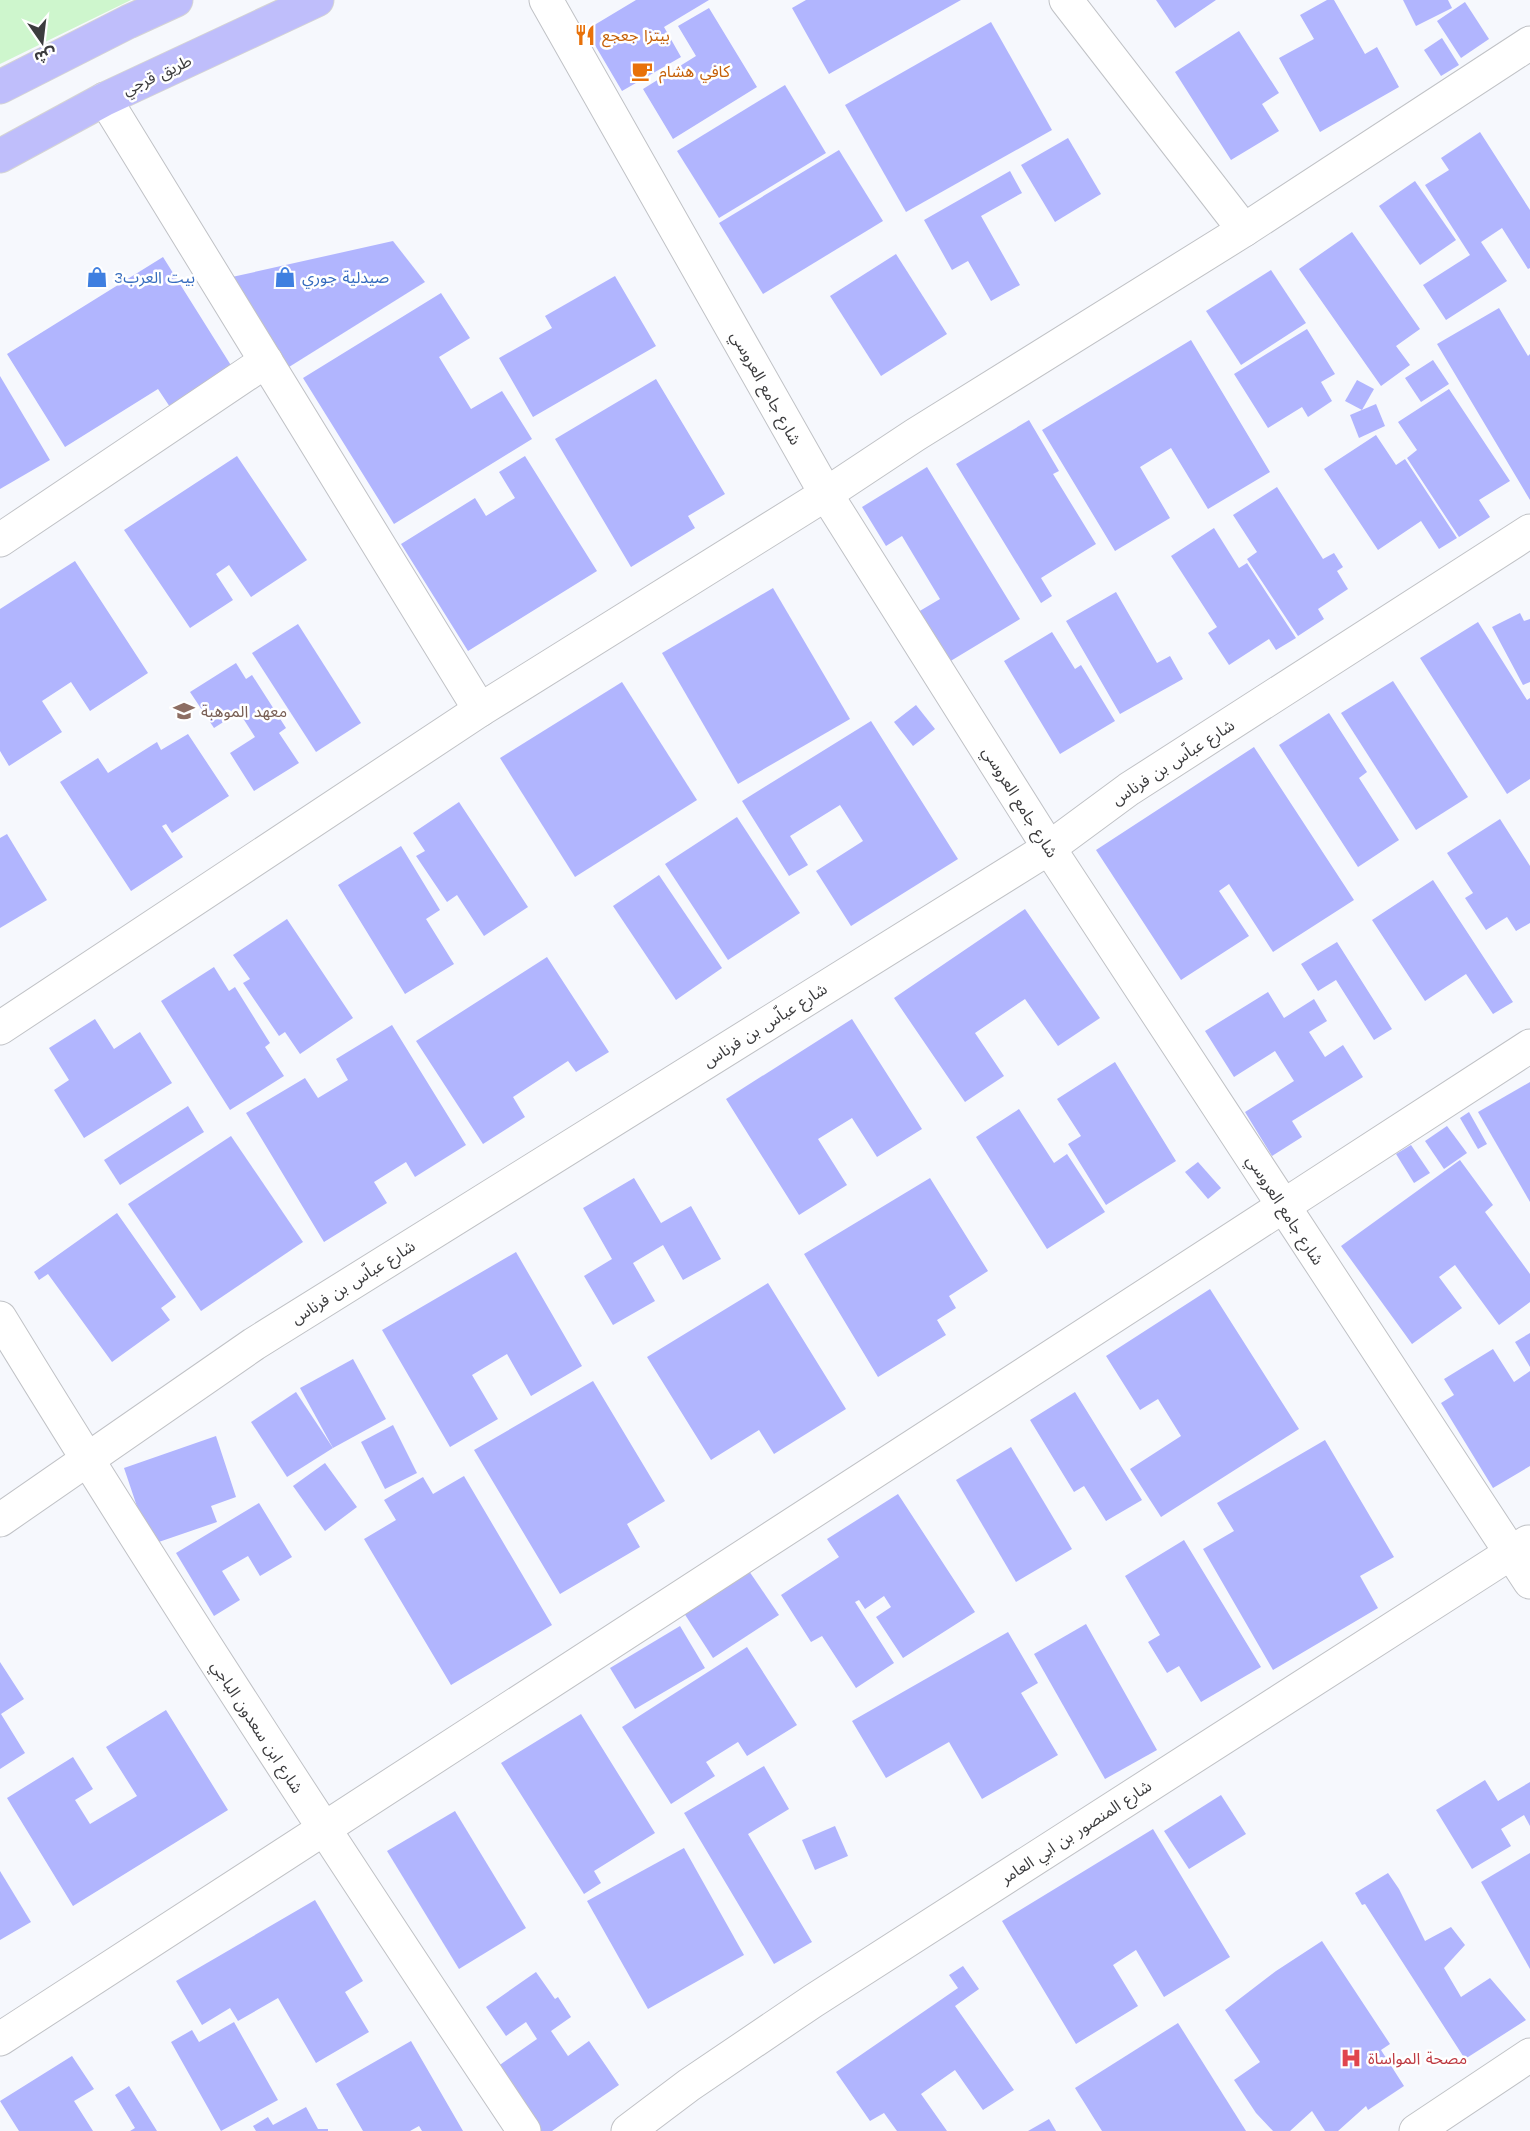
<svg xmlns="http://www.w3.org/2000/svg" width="1530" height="2131" font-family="'Work Sans','Noto Sans Arabic',sans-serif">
	<rect width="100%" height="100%" fill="#f6f8fd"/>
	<polygon fill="#cef6cd" points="0,0 131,0 0,64"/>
	<g fill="#b1b5fe">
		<polygon points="636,0 709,0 664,27 681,57 622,91 586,30"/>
		<polygon points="806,0 961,0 829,74 792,8"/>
		<polygon points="1156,0 1216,0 1175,28"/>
		<polygon points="1327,0 1334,0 1365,54 1377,47 1399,87 1320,132 1279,58 1314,39 1300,15"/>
		<polygon points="1403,0 1448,0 1452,8 1416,26"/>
		<polygon points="1465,2 1489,39 1461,58 1437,21"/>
		<polygon points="709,8 757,87 673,139 643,89 696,56 678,26"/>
		<polygon points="991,22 1052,130 906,212 845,105"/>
		<polygon points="1239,31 1279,93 1262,104 1279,131 1231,160 1175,72"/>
		<polygon points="1442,38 1459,65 1441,76 1424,50"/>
		<polygon points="785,85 826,153 719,218 677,151"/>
		<polygon points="1480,132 1530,210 1530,268 1528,269 1502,228 1481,242 1507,281 1446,320 1423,285 1470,255 1425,185 1449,170 1441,158"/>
		<polygon points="1068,138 1101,194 1055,222 1021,165"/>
		<polygon points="839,150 883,221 763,294 719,223"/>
		<polygon points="1010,171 1022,193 981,216 1020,285 991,301 968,261 952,270 924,220"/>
		<polygon points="1415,181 1456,240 1420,265 1379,206"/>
		<polygon points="1352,232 1420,329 1396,346 1410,365 1381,386 1299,269"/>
		<polygon points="393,241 425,282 289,367 232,277"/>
		<polygon points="896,254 947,334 881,376 830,296"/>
		<polygon points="163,257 232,367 170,407 158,389 65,447 7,354"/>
		<polygon points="1271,270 1306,323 1241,365 1206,311"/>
		<polygon points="615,276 656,346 533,417 499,358 552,328 545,316"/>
		<polygon points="441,293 470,338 439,357 471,409 502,391 532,439 394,524 303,378"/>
		<polygon points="1499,308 1528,356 1530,354 1530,500 1437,344"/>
		<polygon points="1307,329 1335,374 1321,382 1332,401 1308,417 1302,407 1268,428 1234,374"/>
		<polygon points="1191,340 1270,472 1208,509 1171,448 1140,467 1170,518 1115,551 1042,430"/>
		<polygon points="1433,360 1449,384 1421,402 1405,378"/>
		<polygon points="0,376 50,460 0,489"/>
		<polygon points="656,379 725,494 688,516 695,528 631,567 555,439"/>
		<polygon points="1357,380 1374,389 1362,410 1345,401"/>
		<polygon points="1449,389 1510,481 1479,500 1490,517 1459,537 1407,458 1417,450 1398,422"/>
		<polygon points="1376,404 1385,426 1359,438 1350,415"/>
		<polygon points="1029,420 1059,471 1053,474 1096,544 1041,578 1052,596 1041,603 956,464"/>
		<polygon points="1376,435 1396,465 1405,459 1457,538 1439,549 1421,521 1378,550 1324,469"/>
		<polygon points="237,456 307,560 251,597 229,565 216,574 233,600 190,628 124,530"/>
		<polygon points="525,456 597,571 468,651 401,544 475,498 486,516 515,498 499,472"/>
		<polygon points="927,467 1020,619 949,662 918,612 940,599 902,536 886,546 862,507"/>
		<polygon points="1277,487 1323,559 1334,553 1343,567 1337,571 1348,589 1318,609 1324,619 1298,636 1247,559 1257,552 1233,515"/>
		<polygon points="1214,528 1239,568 1247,563 1296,638 1276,650 1269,639 1229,665 1208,633 1217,627 1171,556"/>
		<polygon points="75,561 148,673 90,711 71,682 42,701 62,732 9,766 0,751 0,609"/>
		<polygon points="773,588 850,719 738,784 662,653"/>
		<polygon points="1116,592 1157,663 1170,656 1183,679 1120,714 1066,621"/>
		<polygon points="1520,613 1524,621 1530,619 1530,682 1523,685 1492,627"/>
		<polygon points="1478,622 1527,700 1530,698 1530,779 1507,794 1420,658"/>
		<polygon points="298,624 361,723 316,752 252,653"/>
		<polygon points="1052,632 1075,669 1081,665 1115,721 1060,754 1004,661"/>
		<polygon points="236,663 246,679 252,675 286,728 279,733 299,763 254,791 230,753 255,737 239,712 214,728 190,692"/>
		<polygon points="1393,681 1468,797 1416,830 1341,713"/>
		<polygon points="622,682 697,800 575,877 500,758"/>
		<polygon points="916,705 935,729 913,746 894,722"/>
		<polygon points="1329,713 1367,772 1359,778 1399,840 1358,867 1279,745"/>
		<polygon points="871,721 958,859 851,926 816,871 863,841 840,805 790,836 808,865 789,876 742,801"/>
		<polygon points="188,734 229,796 172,833 166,824 162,826 183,857 131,891 60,782 98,758 108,773 157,742 161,750"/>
		<polygon points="1254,747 1354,900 1273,952 1229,884 1219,891 1249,936 1181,980 1096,850"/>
		<polygon points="459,802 528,907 484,936 457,895 447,902 416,856 425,851 413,833"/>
		<polygon points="737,817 800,913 728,960 665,864"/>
		<polygon points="1500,819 1530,866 1530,923 1516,931 1507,917 1486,930 1465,898 1473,893 1447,853"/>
		<polygon points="7,834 47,900 0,928 0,838"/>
		<polygon points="401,846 440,910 426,919 454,964 405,994 338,885"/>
		<polygon points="659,875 722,968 676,1000 613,906"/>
		<polygon points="1433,880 1513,1002 1493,1014 1466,974 1425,1001 1372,920"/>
		<polygon points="1025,909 1100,1018 1058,1046 1025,999 975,1033 1004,1076 965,1102 894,998"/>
		<polygon points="287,919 353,1018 300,1054 285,1032 279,1036 243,983 250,979 233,955"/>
		<polygon points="1337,942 1392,1029 1374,1040 1336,980 1318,991 1301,964"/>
		<polygon points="547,957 609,1052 576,1072 568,1061 513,1097 525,1117 483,1144 416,1041"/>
		<polygon points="214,967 229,991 235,987 270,1043 265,1047 284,1076 230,1110 161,1001"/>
		<polygon points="1268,992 1284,1018 1314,999 1327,1021 1309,1032 1325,1057 1343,1045 1363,1077 1292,1121 1302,1137 1272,1156 1245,1112 1294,1081 1275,1051 1234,1077 1205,1031"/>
		<polygon points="95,1019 114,1049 140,1032 172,1083 84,1138 54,1090 69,1080 49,1048"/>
		<polygon points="852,1019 922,1129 877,1157 852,1118 818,1139 847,1185 799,1215 726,1099"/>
		<polygon points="392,1025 466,1145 415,1177 406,1162 374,1182 387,1203 324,1242 246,1113 305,1078 318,1098 348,1080 336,1059"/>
		<polygon points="1115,1062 1176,1161 1106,1205 1068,1144 1081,1136 1057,1099"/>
		<polygon points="1530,1082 1530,1202 1478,1112"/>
		<polygon points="188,1106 204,1132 120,1185 104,1160"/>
		<polygon points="1019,1109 1054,1163 1067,1154 1105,1212 1047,1249 976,1137"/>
		<polygon points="1469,1112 1487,1144 1478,1149 1460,1118"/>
		<polygon points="1447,1126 1467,1153 1444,1169 1425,1141"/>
		<polygon points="231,1136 303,1242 201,1311 128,1204"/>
		<polygon points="1411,1145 1430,1173 1414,1183 1396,1154"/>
		<polygon points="1460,1160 1493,1205 1485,1212 1530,1274 1530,1302 1499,1325 1455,1265 1439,1277 1462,1308 1412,1344 1341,1246"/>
		<polygon points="1198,1162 1221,1188 1208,1199 1185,1172"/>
		<polygon points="634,1178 661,1223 691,1206 721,1259 683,1280 663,1245 633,1263 655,1301 613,1325 584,1276 612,1259 583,1208"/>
		<polygon points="930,1178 988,1271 949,1296 956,1308 937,1320 946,1335 878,1377 804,1254"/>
		<polygon points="117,1213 176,1297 161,1308 170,1320 112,1362 48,1274 39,1280 34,1272"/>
		<polygon points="516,1252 582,1366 531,1396 507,1354 472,1375 498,1419 450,1447 382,1330"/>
		<polygon points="768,1283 846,1409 774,1454 759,1430 711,1460 647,1357"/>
		<polygon points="1210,1289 1299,1429 1161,1517 1130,1469 1181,1436 1158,1399 1140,1410 1106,1356"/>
		<polygon points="1530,1333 1530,1367 1515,1342"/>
		<polygon points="1493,1349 1514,1382 1530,1371 1530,1466 1493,1488 1441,1403 1454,1395 1444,1379"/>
		<polygon points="353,1359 386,1419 333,1448 300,1388"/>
		<polygon points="593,1381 665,1501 627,1524 640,1547 560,1594 474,1450"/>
		<polygon points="296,1392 333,1448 287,1477 251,1422"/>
		<polygon points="1075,1392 1142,1500 1106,1521 1084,1486 1074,1492 1030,1420"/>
		<polygon points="393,1425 417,1473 385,1489 361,1442"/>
		<polygon points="216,1436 236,1497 211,1506 217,1522 150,1545 124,1468"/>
		<polygon points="1325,1440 1394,1557 1360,1576 1378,1608 1273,1670 1203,1549 1234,1531 1217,1503"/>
		<polygon points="1011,1447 1072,1549 1016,1582 956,1480"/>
		<polygon points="325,1463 357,1507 325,1531 293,1486"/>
		<polygon points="464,1476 552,1625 451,1685 364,1539 396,1520 384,1500 423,1477 433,1494"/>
		<polygon points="898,1494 975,1612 903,1658 876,1617 891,1607 884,1596 865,1609 859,1600 855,1602 894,1663 856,1688 822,1636 811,1642 781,1595 839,1557 827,1539"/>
		<polygon points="259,1503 292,1557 260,1576 248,1556 222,1571 240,1600 214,1616 176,1553"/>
		<polygon points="1184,1540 1261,1667 1201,1702 1179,1666 1167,1673 1148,1642 1160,1635 1125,1576"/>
		<polygon points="747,1568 779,1615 713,1658 682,1610"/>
		<polygon points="1086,1624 1157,1750 1105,1779 1034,1654"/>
		<polygon points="680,1626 705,1668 635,1709 610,1668"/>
		<polygon points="1008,1632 1038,1683 1021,1693 1058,1755 982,1799 949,1742 886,1778 852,1721"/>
		<polygon points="747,1647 797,1725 747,1756 738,1742 706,1762 715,1776 671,1804 622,1727"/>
		<polygon points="0,1662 24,1699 1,1714 25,1753 0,1769"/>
		<polygon points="166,1710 228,1810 73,1906 7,1798 73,1757 93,1789 75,1800 90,1824 137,1796 106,1747"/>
		<polygon points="581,1714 655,1833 594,1871 601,1883 584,1894 501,1763"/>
		<polygon points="764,1766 789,1809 748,1834 812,1942 774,1964 684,1813"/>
		<polygon points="1485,1780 1498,1801 1530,1782 1530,1826 1524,1815 1501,1829 1511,1846 1472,1869 1436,1810"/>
		<polygon points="1221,1795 1246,1834 1189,1869 1164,1831"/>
		<polygon points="455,1811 526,1928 459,1969 387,1851"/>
		<polygon points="835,1826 848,1856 815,1870 802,1840"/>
		<polygon points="1153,1829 1230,1957 1164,1997 1136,1950 1113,1965 1138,2006 1076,2044 1002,1921"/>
		<polygon points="684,1848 744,1955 648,2009 587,1901"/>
		<polygon points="1530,1853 1530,1969 1481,1882"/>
		<polygon points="0,1871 31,1922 0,1940"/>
		<polygon points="1388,1873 1399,1889 1425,1941 1451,1927 1465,1945 1444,1968 1461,1997 1490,1978 1526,2020 1465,2059 1365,1904 1362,1905 1355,1893"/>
		<polygon points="315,1900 363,1981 345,1992 369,2032 316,2063 278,1998 238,2021 230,2008 202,2025 176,1981"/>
		<polygon points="1322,1941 1390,2044 1381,2050 1404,2086 1368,2110 1366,2106 1338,2131 1325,2131 1312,2111 1290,2131 1273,2131 1256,2113 1234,2080 1260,2062 1225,2010 1276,1971"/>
		<polygon points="963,1966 979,1989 955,2006 1014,2090 983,2110 955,2070 921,2094 947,2131 897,2131 884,2113 870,2121 836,2072 958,1988 949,1975"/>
		<polygon points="536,1972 555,1999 558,1997 571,2017 551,2031 568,2056 589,2041 619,2085 552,2131 537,2131 494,2069 537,2039 526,2022 506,2036 486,2007"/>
		<polygon points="234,2022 278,2100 221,2131 171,2042 192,2030 199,2042"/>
		<polygon points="1178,2023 1246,2131 1102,2131 1075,2088"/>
		<polygon points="411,2041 463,2131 422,2131 419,2126 410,2131 363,2131 336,2084"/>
		<polygon points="72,2056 94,2089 74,2101 93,2131 19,2131 0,2101"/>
		<polygon points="129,2086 157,2131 130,2131 135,2128 115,2095"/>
		<polygon points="306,2107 318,2129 328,2129 328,2131 256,2131 253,2126 268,2117 273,2125"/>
		<polygon points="1049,2119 1056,2131 1028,2131"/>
	</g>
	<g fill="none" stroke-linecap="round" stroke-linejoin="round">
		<defs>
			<g id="minor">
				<polyline points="546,0 826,494 1049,848 1530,1582"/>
				<polyline points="1066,0 1244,230"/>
				<polyline points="105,99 480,710"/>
				<polyline points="0,540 266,361"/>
				<polyline points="0,1028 480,710 826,494 915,435 1244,230 1530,43"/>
				<path d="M0,1318c168,275 345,545 524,813"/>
				<polyline points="0,1520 254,1344 1049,848 1129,789 1530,531"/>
				<polyline points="0,2039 1530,1046"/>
				<polyline points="628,2131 689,2085 813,2001 1528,1542"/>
				<polyline points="1416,2131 1530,2055"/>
			</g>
			<g id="highway">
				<polyline points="0,87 128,22 176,0"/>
				<polyline points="0,156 105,99 317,0"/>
			</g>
		</defs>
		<use href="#minor" stroke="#c0c2c6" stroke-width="35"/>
		<use href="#highway" stroke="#d4d4d5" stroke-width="35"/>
		<use href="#minor" stroke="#fff" stroke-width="33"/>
		<use href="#highway" stroke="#bfbefb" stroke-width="33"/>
	</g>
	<defs>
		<symbol id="restaurant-bare" viewBox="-9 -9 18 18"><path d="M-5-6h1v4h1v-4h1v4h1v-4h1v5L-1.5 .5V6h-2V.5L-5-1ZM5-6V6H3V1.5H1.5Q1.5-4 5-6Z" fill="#e8710a" stroke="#fff" stroke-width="2.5" paint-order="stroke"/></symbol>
		<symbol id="cafe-bare" viewBox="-9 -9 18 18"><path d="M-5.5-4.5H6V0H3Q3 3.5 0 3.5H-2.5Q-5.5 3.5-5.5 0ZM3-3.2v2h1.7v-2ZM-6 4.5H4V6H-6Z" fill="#e8710a" stroke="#fff" stroke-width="2.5" paint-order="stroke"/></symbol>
		<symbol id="shop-bare" viewBox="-9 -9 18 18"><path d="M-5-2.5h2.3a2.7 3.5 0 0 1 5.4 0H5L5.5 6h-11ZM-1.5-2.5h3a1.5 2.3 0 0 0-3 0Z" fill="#3f7fe0" stroke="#fff" stroke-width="2.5" paint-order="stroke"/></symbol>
		<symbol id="school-bare" viewBox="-9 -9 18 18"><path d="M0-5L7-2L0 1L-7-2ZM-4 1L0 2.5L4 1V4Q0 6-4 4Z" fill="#8d6e63" stroke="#fff" stroke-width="2.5" paint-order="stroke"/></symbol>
		<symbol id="hospital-bare" viewBox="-9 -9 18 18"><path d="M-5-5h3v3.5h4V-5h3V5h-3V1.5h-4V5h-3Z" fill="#e0444e" stroke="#fff" stroke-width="2.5" paint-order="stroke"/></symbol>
	</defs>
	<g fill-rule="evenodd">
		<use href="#restaurant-bare" x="570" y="20" width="30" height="30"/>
		<use href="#cafe-bare" x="627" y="56" width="30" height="30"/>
		<use href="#shop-bare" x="82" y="262" width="30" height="30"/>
		<use href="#shop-bare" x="270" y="262" width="30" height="30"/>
		<use href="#school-bare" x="169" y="696" width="30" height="30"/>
		<use href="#hospital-bare" x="1336" y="2043" width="30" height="30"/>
	</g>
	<g text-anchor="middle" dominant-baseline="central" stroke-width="5" stroke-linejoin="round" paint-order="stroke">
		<g font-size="16" fill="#c56008" stroke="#fff" text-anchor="start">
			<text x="602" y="35">بيتزا جعجع</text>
			<text x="659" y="71">كافي هشام</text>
		</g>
		<g font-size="16" fill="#3c3c3e" stroke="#fff">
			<text transform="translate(157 75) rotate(-25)">طريق قرجي</text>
			<text transform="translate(766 388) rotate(61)">شارع جامع العروسي</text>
			<text transform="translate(1173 762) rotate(-33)">شارع عباّس بن فرناس</text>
			<text transform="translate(1020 802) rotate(58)">شارع جامع العروسي</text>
			<text transform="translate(765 1025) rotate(-32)">شارع عباّس بن فرناس</text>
			<text transform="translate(1285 1210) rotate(57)">شارع جامع العروسي</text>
			<text transform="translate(353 1282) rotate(-32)">شارع عباّس بن فرناس</text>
			<text transform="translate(257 1727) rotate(57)">شارع ابن سعدون الباجي</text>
			<text transform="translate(1076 1832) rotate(-33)">شارع المنصور بن ابي العامر</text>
		</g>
		<g font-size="16" fill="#366cbe" stroke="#fff" text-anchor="start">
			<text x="114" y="277">بيت العرب3</text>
			<text x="302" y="277">صيدلية جوري</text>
		</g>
		<g font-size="16" fill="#785e54" stroke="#fff" text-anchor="start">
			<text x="201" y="711">معهد الموهبة</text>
		</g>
		<g font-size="16" fill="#be3a42" stroke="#fff" text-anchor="start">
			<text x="1368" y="2058">مصحة المواساة</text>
		</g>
	</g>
	<g transform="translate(42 42) rotate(166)" stroke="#ffffff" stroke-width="4.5" paint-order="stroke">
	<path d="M0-4.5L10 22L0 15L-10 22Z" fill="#3c3c3e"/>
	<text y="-9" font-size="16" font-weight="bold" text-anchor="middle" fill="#3c3c3e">ش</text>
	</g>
</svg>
